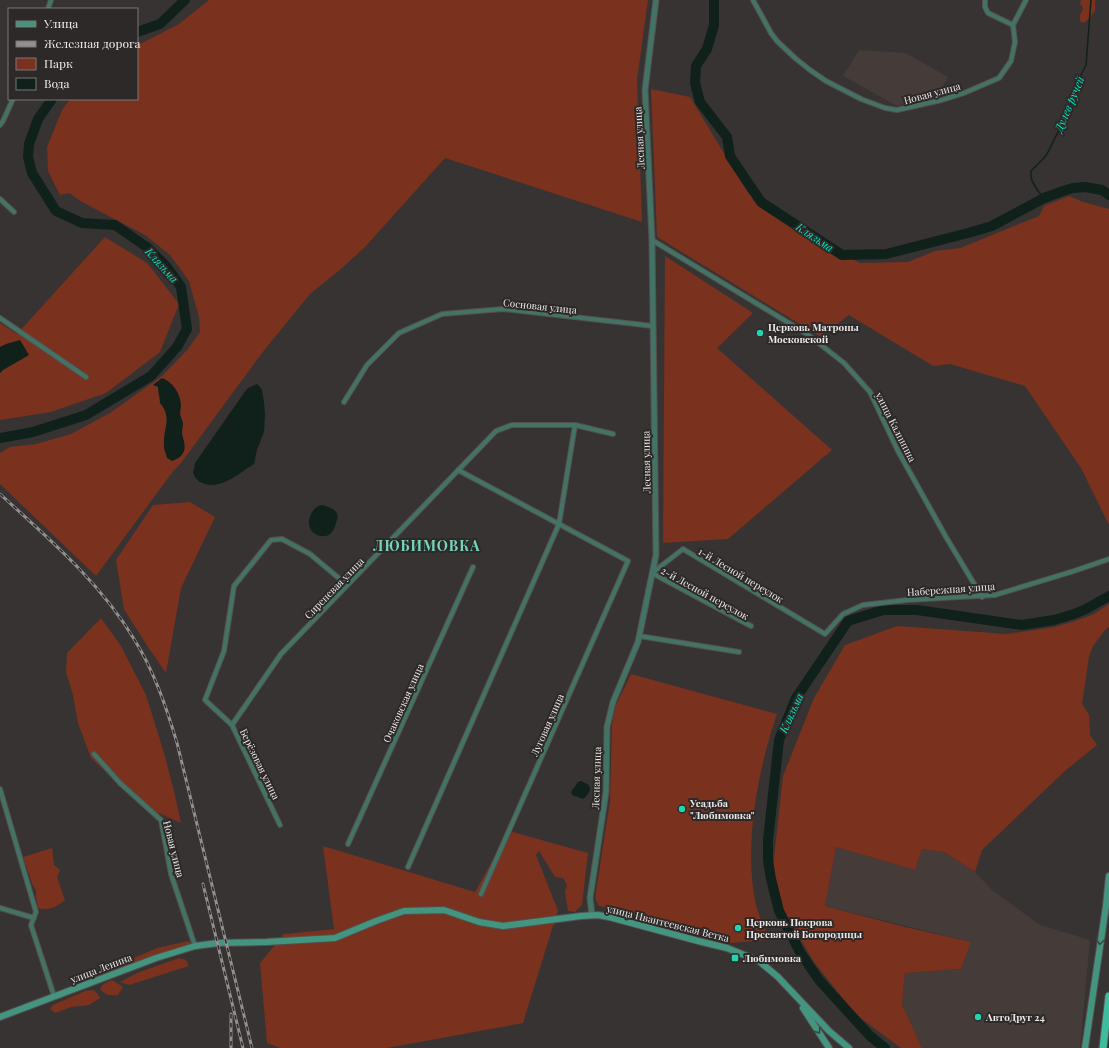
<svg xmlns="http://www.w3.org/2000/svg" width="1109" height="1048" font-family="'Playfair Display',serif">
	<rect width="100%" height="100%" fill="#373332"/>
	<g fill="#453b38">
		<polygon points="859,50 906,53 948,77 937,97 897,106 843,76"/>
		<polygon points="836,847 915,870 922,849 944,852 975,872 992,890 1040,925 1090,940 1080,1048 922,1048 902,1004 905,973 961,969 971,942 825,906"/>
	</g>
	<g fill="#7a311e">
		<polygon points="209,0 648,0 637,80 642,222 445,158 365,247 341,269 310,294 262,353 181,463 171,474 96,576 0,484 0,453 10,447 36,444 71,434 110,413 162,376 188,349 200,332 199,317 189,281 170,255 145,235 82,202 69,193 60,195 48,171 47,147 62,110 70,99 137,99 137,45 142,43 179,24"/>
		<path d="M1081,0h15c-2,4 0,6 -1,10 -2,4 -7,10 -11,13l-3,-1c-5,-10 7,-11 -1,-18z"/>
		<polygon points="651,89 690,97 748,193 789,226 860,263 908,262 935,251 960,248 1039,216 1044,206 1069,196 1083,202 1109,209 1109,525 1081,468 1025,386 950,364 933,366 849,315 821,337 657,237"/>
		<polygon points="105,237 147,263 179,304 160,352 106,393 51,412 0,420 0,323 17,334"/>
		<polygon points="665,256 753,313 717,348 832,450 728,539 663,543"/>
		<polygon points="190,502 215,517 181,588 166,673 148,647 124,609 116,560 153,505"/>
		<polygon points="1109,604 1109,627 1105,630 1093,646 1089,657 1082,704 1089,715 1090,735 1097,745 1066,770 982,850 975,872 944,852 922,849 915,870 836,847 825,906 901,926 971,942 961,969 905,973 902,1004 922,1048 901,1048 855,1014 814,962 782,908 773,867 783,776 814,698 845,645 897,626 1007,634 1054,627 1075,621 1094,614"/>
		<polygon points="101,618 121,646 146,695 164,753 174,791 181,823 143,806 91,758 78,723 73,695 66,672 67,653"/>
		<path d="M631,674l146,40c-19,55 -34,133 -21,191 3,11 9,23 13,35l-39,3 -67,-20 -36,-11 -28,-6 -4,-8 15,-97 2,-77 4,-19z"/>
		<polygon points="509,831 588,853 582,905 575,912 568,911 565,892 567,885 563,878 555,877 539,851 536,855 558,911 552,929 523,1023 387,1048 280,1048 267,1043 260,963 284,934 334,929 323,846 475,892"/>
		<path d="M52,848l2,17 6,5 -3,7 8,23c-9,7 -14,11 -27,8l-2,-11v-7l-3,-4 -10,-29z"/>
		<polygon points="188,941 192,944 95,980 90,975 125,962 157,948"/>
		<polygon points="179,958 186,960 189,966 129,985 120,982 137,973"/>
		<path d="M112,980l11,7 -5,8c-8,1 -13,0 -18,-6l3,-5z"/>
		<polygon points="93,990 97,993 100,998 89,1005 71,1007 55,1013 50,1009 53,1005 85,991"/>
	</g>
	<g fill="#10211c">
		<polygon points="20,340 29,355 3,370 0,373 0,347 6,344"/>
		<path d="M162,378c11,4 18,15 19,27 0,3 -1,6 -1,9 1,3 2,6 3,9 0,4 -1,6 -1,10 1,6 4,12 2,18 -2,6 -7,8 -12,10l-5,-3c-1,-5 -4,-10 -3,-16 0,-15 8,-25 -4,-39 0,-5 -2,-10 -2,-16l-5,-2z"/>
		<path d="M257,384l3,3 2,3 2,12 1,12 -1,18 -7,18 -3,14c-15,9 -34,28 -54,18 -4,-3 -6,-5 -7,-10l1,-3 1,-6 49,-70 4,-5z"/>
		<path d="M322,505c11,3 19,6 14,18 -1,3 -2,7 -4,9 -6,10 -32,2 -20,-20 3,-4 5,-6 10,-7z"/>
		<path d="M581,781c2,1 4,2 6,3 7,4 0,12 -4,15l-11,-4 -1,-3 7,-10z"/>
	</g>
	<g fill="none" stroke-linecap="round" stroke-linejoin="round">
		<polyline stroke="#10211c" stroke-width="1.5" points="1044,198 1038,191 1032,181 1031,175 1031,171 1043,159 1047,154 1066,116 1076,85 1086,65 1091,0"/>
		<g stroke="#10211c" stroke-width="10">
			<polyline points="714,0 714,25 707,49 696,66 695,83 700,102 727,137 730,156 761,202 842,255 886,254 968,233 992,226 1044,198 1063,191 1073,188 1085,187 1102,190 1109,195"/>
			<polyline points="137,32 160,24 185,0"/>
			<polyline points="0,438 33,432 86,415 151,376 177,347 187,329 181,287 166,266 148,248 115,225 82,223 56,211 32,173 28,157 29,144 38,119 52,99"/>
			<polyline points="885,1048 870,1036 819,980 800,952 779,911 771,879 768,860 768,840 779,740 796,698 848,621 883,610 917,610 1022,625 1054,620 1074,614 1086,609 1109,596"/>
		</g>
		<defs>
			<g id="minor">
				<polyline points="753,0 771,33 777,41 795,58 810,70 826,81 861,99 885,108 897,110 942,100 964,93 999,78 1011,61 1015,42 1013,25 1026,0"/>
				<polyline points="985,0 985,7 988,13 1013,25"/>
				<polyline points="48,9 51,0"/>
				<polyline points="0,125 3,121 13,99"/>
				<polyline points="0,199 14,212"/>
				<polyline points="652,240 807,334 844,363 870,392 898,451 946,537 982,597"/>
				<polyline points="0,318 86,377"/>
				<polyline points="344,402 367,365 399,333 442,314 503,309 653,326"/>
				<polyline points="458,470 628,561 481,894"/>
				<polyline points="751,626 652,573 683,549 825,634 843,614 863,605 907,600 995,595 1074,571 1109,559"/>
				<polyline points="639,636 739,652"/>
				<polyline points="232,725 281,654 496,431 512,425 575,425 613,434"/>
				<polyline points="94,754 120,783 161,820 171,874 195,946"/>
				<polyline points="0,789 36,912 31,925 54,996"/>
				<polyline points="280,825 232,725 205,700 224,651 234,586 271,540 282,539 310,554 347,585"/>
				<polyline points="348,844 473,567"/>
				<polyline points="408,867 559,524 575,425"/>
				<polyline points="0,908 34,918"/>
			</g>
			<polyline id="tertiary" points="592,915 590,898 606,792 607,727 613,702 638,642 656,555 652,240 645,90 656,0"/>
			<g id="secondary">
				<polyline points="803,1008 829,1048"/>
				<polyline points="0,1017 156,958 195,946 218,943 266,942 335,938 376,921 404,911 444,910 479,922 503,926 581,916 598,915 609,917 698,941 727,948 759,961 778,977 829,1031 849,1048"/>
				<polyline points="1085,1048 1106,906 1109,876"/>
			</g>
			<polyline id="trunk" points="1103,1048 1109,996"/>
		</defs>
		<use href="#minor" stroke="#54504f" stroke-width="6"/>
		<use href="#tertiary" stroke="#54504f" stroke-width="7"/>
		<use href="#secondary" stroke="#54504f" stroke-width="8"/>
		<use href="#trunk" stroke="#54504f" stroke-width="9"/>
		<use href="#minor" stroke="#437365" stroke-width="4"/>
		<use href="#tertiary" stroke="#437365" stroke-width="5"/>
		<use href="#secondary" stroke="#449580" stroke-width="6"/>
		<use href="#trunk" stroke="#3fbc9e" stroke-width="7"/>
		<defs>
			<g id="rail">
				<path d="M0,494c48,44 100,88 134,145 20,32 32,67 43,104l75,305"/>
				<polyline points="203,884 243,1048"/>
				<polyline points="231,1014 231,1048"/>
			</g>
		</defs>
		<use href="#rail" stroke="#928f8e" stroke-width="3"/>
		<use href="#rail" stroke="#2d2928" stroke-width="1.5" stroke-dasharray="4.5" stroke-linecap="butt"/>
	</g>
	<defs><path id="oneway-chevron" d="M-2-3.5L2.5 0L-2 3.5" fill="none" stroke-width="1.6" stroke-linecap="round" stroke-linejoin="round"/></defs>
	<g stroke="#344942">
		<use href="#oneway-chevron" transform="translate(1100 942) rotate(98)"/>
		<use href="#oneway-chevron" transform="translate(818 1031) rotate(57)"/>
	</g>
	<g fill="#20d5b0" stroke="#2d2928" stroke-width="1.5">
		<circle cx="760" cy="333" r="4"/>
		<circle cx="682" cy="809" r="4"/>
		<circle cx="738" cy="928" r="4"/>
		<rect x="731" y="954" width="8" height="8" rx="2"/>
		<circle cx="978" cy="1017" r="4"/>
	</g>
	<g text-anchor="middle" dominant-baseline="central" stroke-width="4" stroke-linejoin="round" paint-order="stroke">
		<g font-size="10" fill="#edeaea" stroke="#2d2928">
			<text transform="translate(932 93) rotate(-15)">Новая улица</text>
			<text transform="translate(639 138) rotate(-93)">Лесная улица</text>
			<text transform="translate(540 306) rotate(6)">Сосновая улица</text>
			<text transform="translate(896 427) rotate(63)">улица Калинина</text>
			<text transform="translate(646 462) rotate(-91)">Лесная улица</text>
			<text transform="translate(741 575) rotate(31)">1-й Лесной переулок</text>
			<text transform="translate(334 588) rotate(-46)">Сиреневая улица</text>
			<text transform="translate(951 589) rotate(-4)">Набережная улица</text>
			<text transform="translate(705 593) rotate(29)">2-й Лесной переулок</text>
			<text transform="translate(403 703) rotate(-66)">Очаковская улица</text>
			<text transform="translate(547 725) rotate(-66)">Луговая улица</text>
			<text transform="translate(260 764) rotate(64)">Берёзовая улица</text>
			<text transform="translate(596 778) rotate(-88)">Лесная улица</text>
			<text transform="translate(174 849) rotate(76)">Новая улица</text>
			<text transform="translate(668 923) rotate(14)">улица Ивантеевская Ветка</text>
			<text transform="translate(101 968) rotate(-21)">улица Ленина</text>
		</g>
		<g font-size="10" font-weight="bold" fill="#edeaea" stroke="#2d2928" text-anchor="start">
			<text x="768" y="327">Церковь Матроны<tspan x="768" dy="12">Московской</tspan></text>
			<text x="690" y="803">Усадьба<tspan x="690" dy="12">"Любимовка"</tspan></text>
			<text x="746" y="922">Церковь Покрова<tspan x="746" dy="12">Пресвятой Богородицы</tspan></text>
			<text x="743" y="958">Любимовка</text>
			<text x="986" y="1017">АвтоДруг 24</text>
		</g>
		<g font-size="11" font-style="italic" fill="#04e6bd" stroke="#2d2928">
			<text transform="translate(1069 104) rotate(-67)">Дулев ручей</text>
			<text transform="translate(815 237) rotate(34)">Клязьма</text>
			<text transform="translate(162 265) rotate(48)">Клязьма</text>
			<text transform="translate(791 713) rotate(-65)">Клязьма</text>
		</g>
		<g font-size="14" font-weight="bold" letter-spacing="1" fill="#75d5bb" stroke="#2d2928">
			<text x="427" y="545">ЛЮБИМОВКА</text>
		</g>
	</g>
	<rect x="8" y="8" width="130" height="92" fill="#2d2928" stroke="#7a7676"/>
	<rect x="16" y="21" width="20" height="6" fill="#449580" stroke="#7a7676"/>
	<text x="44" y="28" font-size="12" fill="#edeaea">Улица</text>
	<rect x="16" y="41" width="20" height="6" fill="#928f8e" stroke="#7a7676"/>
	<text x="44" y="48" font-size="12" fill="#edeaea">Железная дорога</text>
	<rect x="16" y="58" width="20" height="12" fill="#7a311e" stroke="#7a7676"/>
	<text x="44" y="68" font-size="12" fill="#edeaea">Парк</text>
	<rect x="16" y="78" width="20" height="12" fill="#10211c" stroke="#7a7676"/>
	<text x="44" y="88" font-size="12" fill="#edeaea">Вода</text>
</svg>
